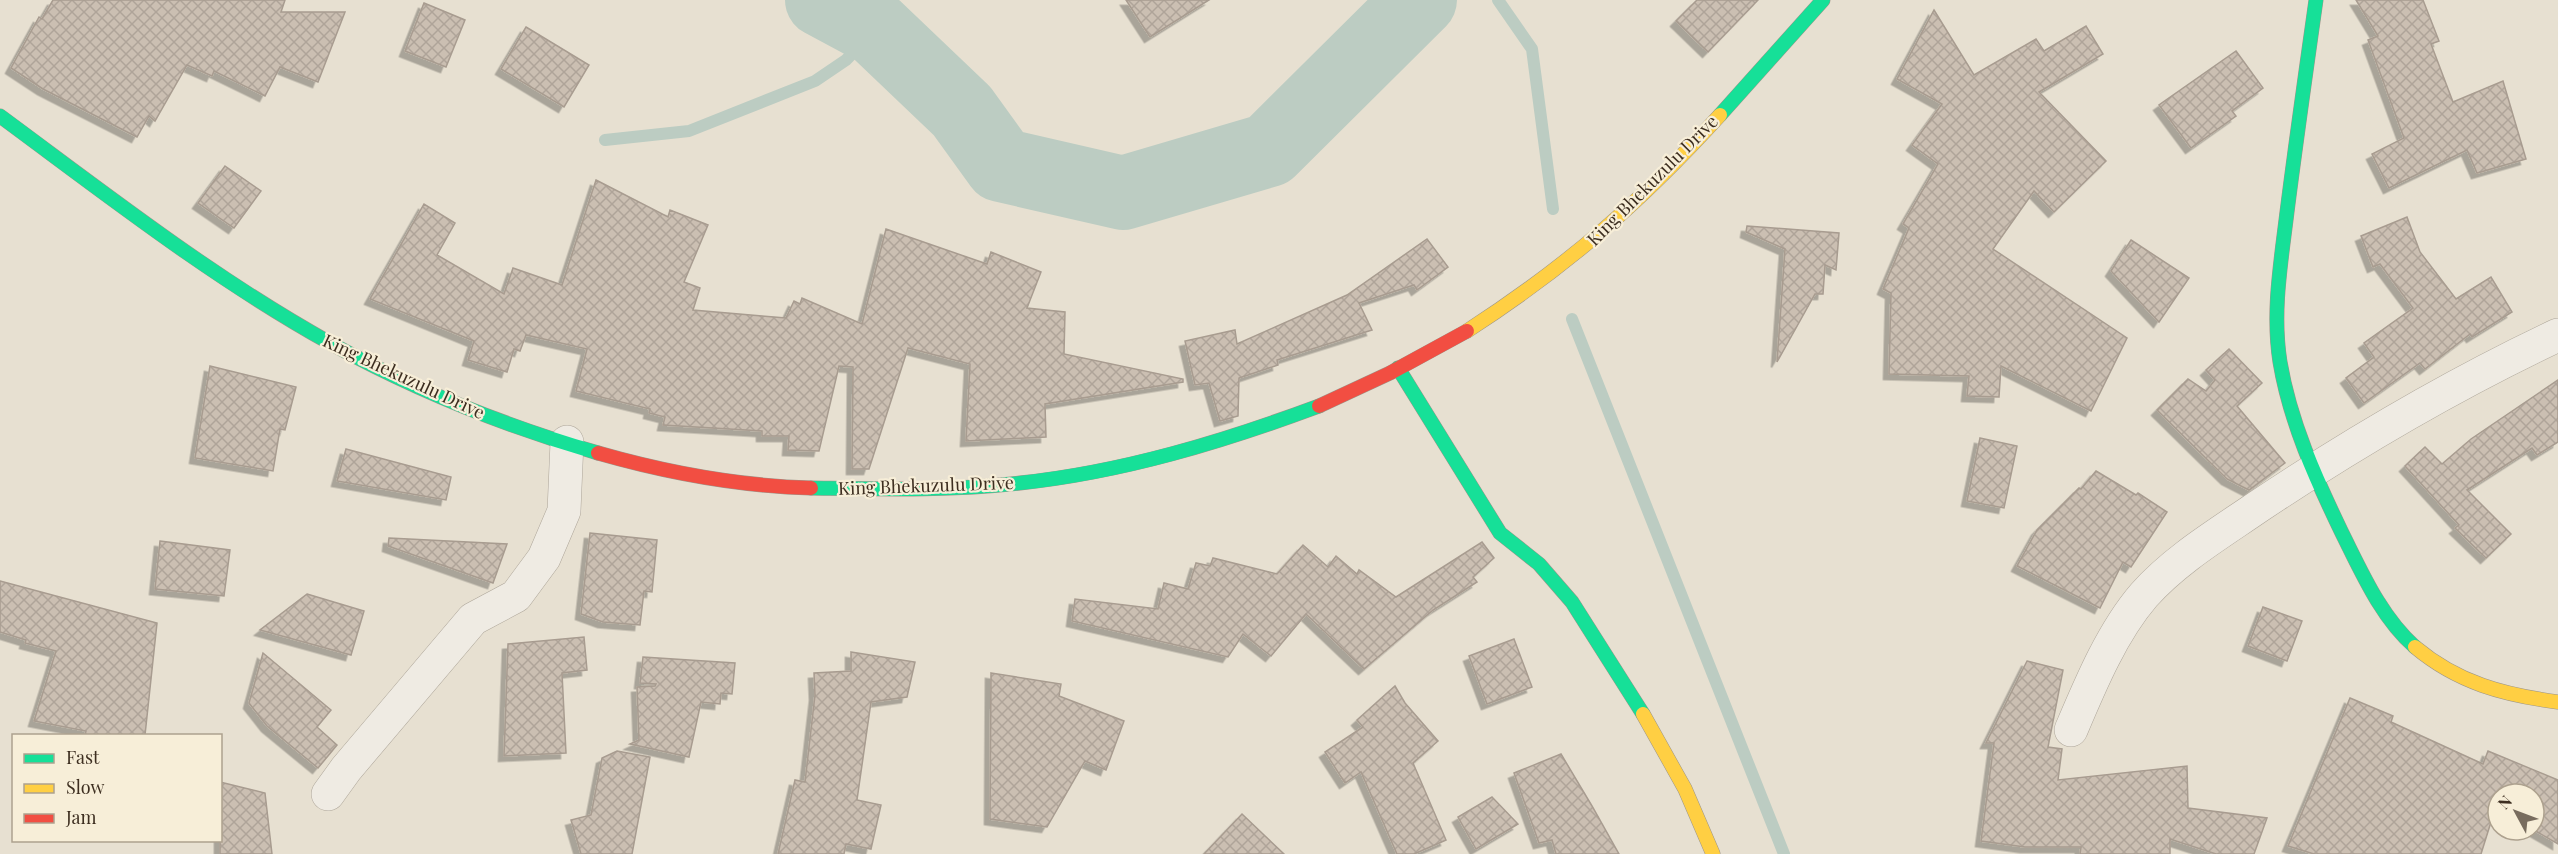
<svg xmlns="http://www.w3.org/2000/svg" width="2558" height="854" font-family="'Playfair Display',serif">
	<defs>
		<pattern id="building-cross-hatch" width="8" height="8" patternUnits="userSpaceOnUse" patternTransform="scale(1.5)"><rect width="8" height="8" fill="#cbbfb2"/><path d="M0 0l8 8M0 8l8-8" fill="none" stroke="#afa499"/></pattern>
		<filter id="shadow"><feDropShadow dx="-5.5" dy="5.5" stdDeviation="0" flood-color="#0004"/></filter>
	</defs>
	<rect width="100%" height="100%" fill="#e7e0d1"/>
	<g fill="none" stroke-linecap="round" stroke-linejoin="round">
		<g stroke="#bcccc2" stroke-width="12">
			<polyline points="1498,0 1532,49 1553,209"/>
			<polyline points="605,140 689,131 815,81 846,60 876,29"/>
			<polyline points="1572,319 1784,854"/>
		</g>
		<polyline stroke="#bcccc2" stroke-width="74" points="822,0 876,29 962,111 1001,165 1123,193 1269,150 1420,0"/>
	</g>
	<g fill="url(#building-cross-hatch)" stroke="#a89c90" stroke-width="1.5" filter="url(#shadow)">
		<polygon points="53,0 285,0 281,12 345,12 318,82 280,67 265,96 214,71 212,76 187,65 155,121 149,116 137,137 43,89 11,68 39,17 42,19"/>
		<polygon points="1126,0 1209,0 1150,37"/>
		<polygon points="1697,0 1758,0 1708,52 1676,21"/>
		<polygon points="2356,0 2423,0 2439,41 2431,44 2453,102 2503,81 2526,159 2477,173 2467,150 2389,188 2372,154 2404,138 2368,40 2378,36"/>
		<polygon points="424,3 465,20 446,67 405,51"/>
		<polygon points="1934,10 1974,75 2036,39 2044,51 2086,26 2103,54 2039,92 2106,161 2054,212 2034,191 1993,249 2127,338 2091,411 2001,366 1999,397 1967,396 1969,376 1889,374 1891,293 1883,289 1909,228 1903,224 1938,164 1912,145 1942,104 1897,79"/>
		<polygon points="526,27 589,65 564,107 501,69"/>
		<polygon points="2236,51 2263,88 2232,111 2236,116 2191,148 2159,105"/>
		<polygon points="225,166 261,191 234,228 198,203"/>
		<polygon points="596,180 668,217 670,210 708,225 684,282 700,288 693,310 786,318 794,301 800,304 802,298 862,324 886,229 987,264 991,252 1041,272 1027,308 1065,312 1064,354 1183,379 1183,382 1045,404 1046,437 966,441 970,364 908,348 869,469 852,469 853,367 839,366 819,451 788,450 789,436 762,436 762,431 663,425 665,417 649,413 650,409 576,391 587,349 526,335 520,351 514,349 507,372 468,360 474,341 370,299 424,204 455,223 437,255 504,294 513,268 562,285"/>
		<polygon points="2407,217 2420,252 2456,299 2491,277 2512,312 2472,337 2470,334 2425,369 2420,363 2364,403 2346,378 2374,357 2364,343 2413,308 2380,264 2373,267 2361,236"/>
		<polygon points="1747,226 1839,233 1836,270 1825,265 1823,294 1815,294 1777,362 1785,249 1746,232"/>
		<polygon points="1427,239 1448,267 1417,290 1414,285 1359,303 1372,330 1277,360 1278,365 1239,378 1238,416 1220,421 1209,383 1195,385 1185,341 1235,330 1237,344 1347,295"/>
		<polygon points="2131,240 2189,278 2159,322 2111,271"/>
		<polygon points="2229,349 2262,383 2237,406 2285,463 2249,490 2227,479 2157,410 2188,379 2206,391 2215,380 2206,370"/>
		<polygon points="210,366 296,387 285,430 280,429 273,471 195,458"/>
		<polygon points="2558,380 2558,442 2537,455 2532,448 2467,490 2511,534 2486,558 2455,528 2459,525 2405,466 2425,447 2442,464 2471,439"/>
		<polygon points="1980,438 2017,446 2004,508 1967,501"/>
		<polygon points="346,449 451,477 446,500 337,481"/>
		<polygon points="2096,471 2136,495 2138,493 2167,512 2131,567 2123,562 2100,608 2017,566 2037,530 2079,488 2081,489"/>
		<polygon points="590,533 657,540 652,592 644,591 640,625 603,622 581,614"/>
		<polygon points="389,538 507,544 493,583 388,546"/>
		<polygon points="160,541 230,550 224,596 155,589"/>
		<polygon points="1482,542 1494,558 1473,577 1477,582 1433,610 1364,669 1306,614 1271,656 1243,634 1228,657 1072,621 1075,599 1158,609 1164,583 1188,589 1196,563 1210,566 1213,558 1277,574 1303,545 1328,567 1336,556 1357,574 1359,570 1396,597"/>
		<polygon points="0,581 157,623 145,735 85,735 86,731 34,721 56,651 25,643 26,640 0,632"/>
		<polygon points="307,594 364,611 351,655 260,630"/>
		<polygon points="2263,607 2302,621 2287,661 2248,646"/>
		<polygon points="584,637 587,670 562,673 566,753 504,756 508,644"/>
		<polygon points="1514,639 1532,687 1487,704 1469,656"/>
		<polygon points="851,652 915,662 907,697 871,702 857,800 881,805 871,849 846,844 844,854 778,854 795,780 805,782 815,695 814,673 851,671"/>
		<polygon points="263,653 331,710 317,727 337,745 318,768 267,726 249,703"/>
		<polygon points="643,657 735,663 732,694 721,693 720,704 701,702 689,757 630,744 639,740 637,687 655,686 656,684 640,683"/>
		<polygon points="2027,661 2063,670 2048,747 2062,749 2058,780 2187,766 2188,808 2267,818 2254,854 2216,854 2170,839 2170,854 2080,854 2081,847 2025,847 1981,841 1994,743 1986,743"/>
		<polygon points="991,673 1061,684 1059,696 1124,721 1106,770 1085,761 1047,827 990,819"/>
		<polygon points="1395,686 1405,703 1438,741 1413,763 1446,840 1414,854 1397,854 1361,772 1345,783 1325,752 1363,727 1357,720"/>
		<polygon points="2350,698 2393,716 2391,722 2483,764 2488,751 2558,780 2558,844 2534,830 2534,794 2498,794 2498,808 2496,806 2481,854 2314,854 2288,846"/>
		<polygon points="617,751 650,757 632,854 581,854 571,820 591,815 602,758"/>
		<polygon points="1561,754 1592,806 1619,854 1556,854 1552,840 1539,843 1514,773"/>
		<polygon points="220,782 265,793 272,854 220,854"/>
		<polygon points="1492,797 1518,824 1476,849 1458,817"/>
		<polygon points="1242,814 1284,854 1204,854"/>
	</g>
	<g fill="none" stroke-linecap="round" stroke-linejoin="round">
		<defs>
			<g id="street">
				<path d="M2071,730c19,-45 41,-98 73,-135 32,-36 76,-62 115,-89 96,-64 195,-122 299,-171"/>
				<polyline points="328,794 346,769 473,619 516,596 544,558 564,511 567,442"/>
			</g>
			<g id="fast">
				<path d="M2316,0c-10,71 -20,141 -29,212 -6,50 -15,100 -7,150 10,60 36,117 62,171 20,40 39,84 73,114"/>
				<polyline points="1720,115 1823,0"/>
				<path d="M0,116c107,79 213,162 330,227 85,47 175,83 268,110"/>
				<polyline points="1398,368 1500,533 1539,564 1572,602 1643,714"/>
				<path d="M811,488c69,1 140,3 209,-5 103,-11 202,-41 299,-77"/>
			</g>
			<g id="slow">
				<path d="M1467,331c99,-64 174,-129 253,-216"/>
				<path d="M2415,647c43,36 89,48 143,55"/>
				<polyline points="1643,714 1685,789 1713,854"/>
			</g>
			<g id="jam">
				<polyline points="1319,406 1390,373 1467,331"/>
				<path d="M598,453c70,20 140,33 213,35"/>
			</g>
		</defs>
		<use href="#street" stroke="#ada599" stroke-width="34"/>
		<use href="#fast" stroke="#9c958a" stroke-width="15"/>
		<use href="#slow" stroke="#9c958a" stroke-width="15"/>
		<use href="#jam" stroke="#9c958a" stroke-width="15"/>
		<use href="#street" stroke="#efebe3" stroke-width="33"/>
		<use href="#fast" stroke="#16e098" stroke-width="14"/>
		<use href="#slow" stroke="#ffcf43" stroke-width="14"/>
		<use href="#jam" stroke="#f24e42" stroke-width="14"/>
	</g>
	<g text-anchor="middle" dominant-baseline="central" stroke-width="4.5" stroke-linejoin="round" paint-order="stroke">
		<g font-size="18" fill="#3d2e20" stroke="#f7eed8">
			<text transform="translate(1652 180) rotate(-45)">King Bhekuzulu Drive</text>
			<text transform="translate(404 376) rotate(25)">King Bhekuzulu Drive</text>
			<text transform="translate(926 485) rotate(-2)">King Bhekuzulu Drive</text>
		</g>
	</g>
	<rect x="12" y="734" width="210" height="108" fill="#f7eed8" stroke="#ada18e" stroke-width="1.5"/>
	<rect x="24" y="754" width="30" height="9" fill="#16e098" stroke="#ada18e" stroke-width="1.5"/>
	<text x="66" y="764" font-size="18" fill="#3d2e20">Fast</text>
	<rect x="24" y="784" width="30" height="9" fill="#ffcf43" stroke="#ada18e" stroke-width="1.5"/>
	<text x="66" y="794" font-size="18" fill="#3d2e20">Slow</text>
	<rect x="24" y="814" width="30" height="9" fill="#f24e42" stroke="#ada18e" stroke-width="1.5"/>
	<text x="66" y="824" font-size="18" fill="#3d2e20">Jam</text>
	<g transform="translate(2516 812) rotate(311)"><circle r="28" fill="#f7eed8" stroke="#ada18e" stroke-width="1.5"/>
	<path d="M0-4.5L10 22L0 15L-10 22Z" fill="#786c5e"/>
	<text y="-9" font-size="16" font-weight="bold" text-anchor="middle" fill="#3d2e20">N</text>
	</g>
</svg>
